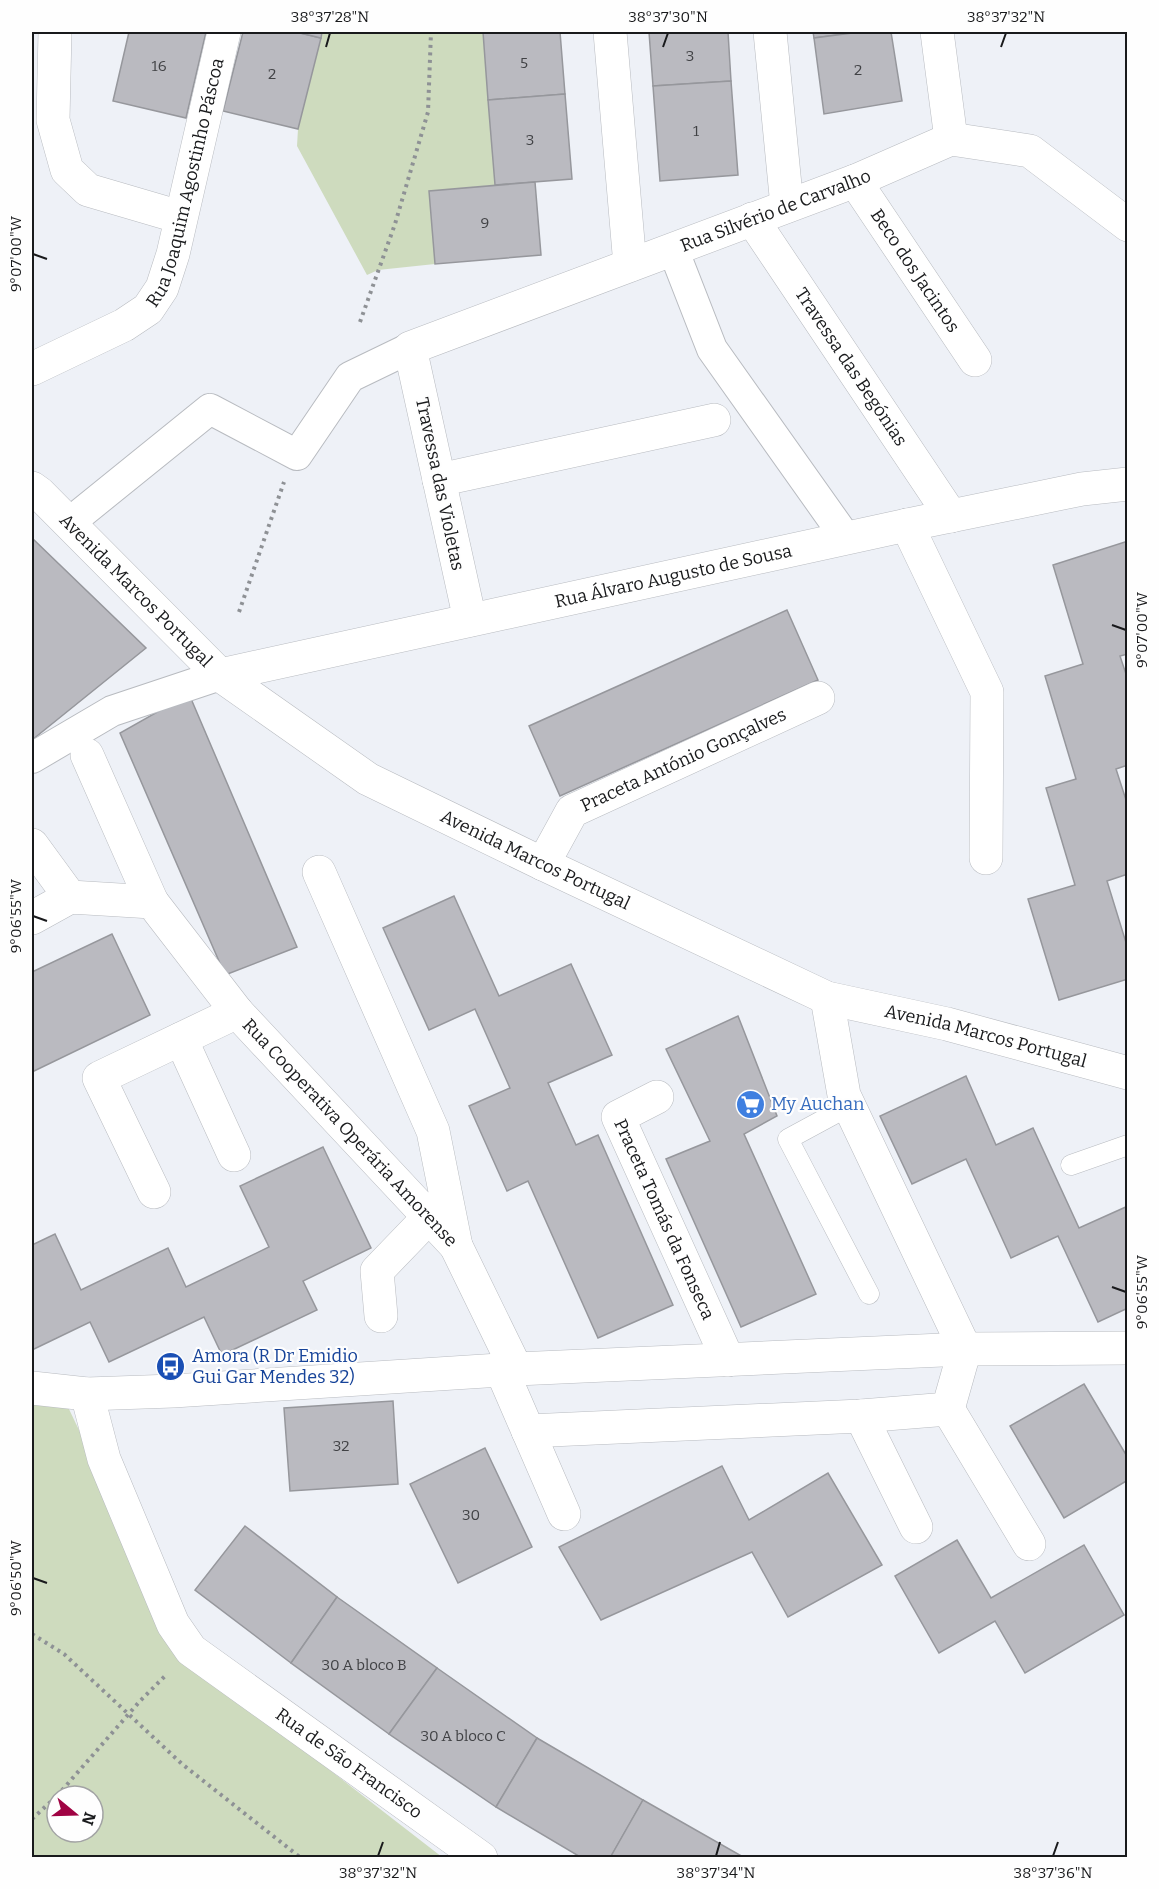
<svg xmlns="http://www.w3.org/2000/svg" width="1159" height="1889" font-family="Bitter,serif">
	<rect width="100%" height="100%" fill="#eef1f7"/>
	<g fill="#cedbbe" fill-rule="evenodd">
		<polygon points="322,32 483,32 495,185 429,191 435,264 378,270 367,275 297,146 298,129"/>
		<path d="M32,1404l36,3 121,254 253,196h-410zM57,1796h36v36h-36z"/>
	</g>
	<g fill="#babac0" stroke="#96979c" stroke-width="1.5">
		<polygon points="129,32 206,32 186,118 113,101"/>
		<polygon points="243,32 296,32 321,38 298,129 223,111"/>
		<polygon points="296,32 322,32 321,38"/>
		<polygon points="483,32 560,32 565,94 488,100"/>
		<polygon points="649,32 728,32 731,81 653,86"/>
		<polygon points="813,32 860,32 814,38"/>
		<polygon points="860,32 891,32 902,101 824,114 814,38"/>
		<polygon points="731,81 738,175 660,181 653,86"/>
		<polygon points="565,94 572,179 495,185 488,100"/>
		<polygon points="535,182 541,255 435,264 429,191"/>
		<polygon points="32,538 146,648 32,740"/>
		<polygon points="1128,541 1128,654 1120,656 1128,680 1128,765 1116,769 1128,806 1128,874 1107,881 1128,949 1128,979 1059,1000 1028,899 1075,885 1046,788 1076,779 1045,676 1083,664 1053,565"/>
		<polygon points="787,610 818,680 560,796 529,726"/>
		<polygon points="189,694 297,947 225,975 120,733"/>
		<polygon points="454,896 499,996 571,964 612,1055 548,1083 576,1145 598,1135 673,1305 598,1338 528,1181 507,1191 469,1106 510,1088 475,1009 429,1030 383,928"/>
		<polygon points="112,934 150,1015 32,1072 32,972"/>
		<polygon points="738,1016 777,1116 744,1134 816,1294 741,1327 666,1159 710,1141 666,1049"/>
		<polygon points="966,1076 996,1145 1033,1128 1079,1228 1128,1206 1128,1308 1098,1322 1058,1236 1011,1258 966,1159 912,1184 880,1116"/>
		<polygon points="323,1147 371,1248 303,1281 317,1310 222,1355 204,1317 109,1362 90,1322 32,1350 32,1245 55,1234 81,1290 168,1248 186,1287 269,1247 240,1186"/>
		<polygon points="1084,1384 1128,1458 1128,1480 1064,1518 1010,1426"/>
		<polygon points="393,1401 398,1484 290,1491 284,1408"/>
		<polygon points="485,1448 532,1547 458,1583 410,1484"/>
		<polygon points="722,1466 749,1520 828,1473 882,1565 788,1617 752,1552 601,1620 559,1547"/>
		<polygon points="245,1526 337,1597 291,1663 195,1590"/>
		<polygon points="957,1540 991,1598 1084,1545 1124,1615 1025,1673 995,1621 939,1653 895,1576"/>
		<polygon points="337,1597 437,1668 389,1734 291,1663"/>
		<polygon points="437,1668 537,1738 496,1807 389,1734"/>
		<polygon points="537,1738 643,1800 610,1858 582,1858 496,1807"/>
		<polygon points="643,1800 745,1858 610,1858"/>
	</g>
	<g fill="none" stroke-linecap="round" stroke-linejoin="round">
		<defs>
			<g id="service">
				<polyline points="849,1106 788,1139 869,1294"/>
				<polyline points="1071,1165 1128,1145"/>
			</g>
			<g id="pedestrian">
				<polyline points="673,249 712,349 846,538"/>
				<polyline points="69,523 210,409 297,455 350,377 410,348"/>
				<polyline points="32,758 112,711 220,675"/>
			</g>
			<g id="minor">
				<polyline points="55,32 53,120 67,170 88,190 180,217"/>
				<polyline points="610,32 630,265"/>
				<polyline points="770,32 787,206"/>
				<polyline points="937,32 951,139"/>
				<path id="s1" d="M855,181l120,179"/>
				<path id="s2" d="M752,219l199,297"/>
				<path id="s3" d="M32,369l92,-44 24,-16 14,-21 11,-34 51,-222"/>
				<polyline points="439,480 714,420"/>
				<polyline points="907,525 987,692 986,858"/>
				<path id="s4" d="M470,620l-60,-272 445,-167 96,-42 79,12 98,74"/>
				<path id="s5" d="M220,675l687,-150 175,-36 46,-5"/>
				<polyline points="87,755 152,902"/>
				<polyline points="32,845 70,897"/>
				<path id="s6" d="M543,864l29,-53 246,-113"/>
				<path id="s7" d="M32,918l38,-21 82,5 85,110 219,234 -23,-115 -114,-259"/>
				<polyline points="181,1039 234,1155"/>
				<path id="s8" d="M657,1097l-39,20 110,243"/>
				<polyline points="154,1192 99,1078 237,1012"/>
				<polyline points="456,1246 516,1369"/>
				<polyline points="381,1316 377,1271 429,1217"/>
				<polyline points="502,1371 564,1514"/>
				<polyline points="32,1388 87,1394 173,1391 516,1369 965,1349 1128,1348"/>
				<path id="s9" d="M87,1394l17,65 69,165 18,26 290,208"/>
				<polyline points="948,1409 1029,1544"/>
				<polyline points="861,1416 916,1527"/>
				<polyline points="528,1431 861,1416 948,1409 965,1349 844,1095 827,998"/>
			</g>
			<g id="secondary">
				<path id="s10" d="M32,488l7,5 181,182 148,104 175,85 284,134 120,26 181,49"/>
			</g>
		</defs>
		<use href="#service" stroke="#b8bbc0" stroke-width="21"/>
		<use href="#pedestrian" stroke="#b8bbc0" stroke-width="32"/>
		<use href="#minor" stroke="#b8bbc0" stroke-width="34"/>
		<use href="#secondary" stroke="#b8bbc0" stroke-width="34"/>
		<g stroke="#8e9195" stroke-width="4" stroke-dasharray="3 4.5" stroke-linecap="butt">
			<polyline points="360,322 395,224 428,112 431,32"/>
			<polyline points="239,612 284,482"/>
			<polyline points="32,1634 64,1654 182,1764 301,1858"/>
			<polyline points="57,1796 140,1701 167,1674"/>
			<polyline points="32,1819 57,1796"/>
		</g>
		<use href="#service" stroke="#fff" stroke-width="20"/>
		<use href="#pedestrian" stroke="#fff" stroke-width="30"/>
		<use href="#minor" stroke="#fff" stroke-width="33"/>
		<use href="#secondary" stroke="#fff" stroke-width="33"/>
	</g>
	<path fill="none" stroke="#191a1c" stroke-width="2" d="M326,47l4,-14M663,47l5,-14M1001,47l5,-14M33,254l14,5M1112,625l14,5M33,916l14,5M1112,1287l14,5M33,1578l14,5M378,1856l5,-14M716,1856l4,-14M1053,1856l5,-14"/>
	<defs>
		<symbol id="supermarket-disc" viewBox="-11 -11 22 22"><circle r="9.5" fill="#3f7fe0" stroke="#fefefe"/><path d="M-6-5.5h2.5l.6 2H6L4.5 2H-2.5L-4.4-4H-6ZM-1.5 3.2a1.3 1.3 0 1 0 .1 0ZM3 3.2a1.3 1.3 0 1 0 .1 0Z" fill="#fff"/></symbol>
		<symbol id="bus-disc" viewBox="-11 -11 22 22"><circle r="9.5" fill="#1a4fb4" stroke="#fefefe"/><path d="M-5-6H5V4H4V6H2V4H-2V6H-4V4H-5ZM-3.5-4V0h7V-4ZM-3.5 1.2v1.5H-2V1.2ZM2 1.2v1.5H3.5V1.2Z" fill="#fff"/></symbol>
	</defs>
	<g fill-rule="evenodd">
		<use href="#supermarket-disc" x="734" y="1088" width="33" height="33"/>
		<use href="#bus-disc" x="154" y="1350" width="33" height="33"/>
	</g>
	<g text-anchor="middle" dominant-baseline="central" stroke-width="4.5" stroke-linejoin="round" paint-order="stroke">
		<g font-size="15" fill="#414245">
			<text x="690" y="56">3</text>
			<text x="524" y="63">5</text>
			<text x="159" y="66">16</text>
			<text x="858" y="70">2</text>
			<text x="272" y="74">2</text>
			<text x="696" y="131">1</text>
			<text x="530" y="140">3</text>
			<text x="485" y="223">9</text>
			<text x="341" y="1446">32</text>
			<text x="471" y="1515">30</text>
			<text x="364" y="1665">30 A bloco B</text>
			<text x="463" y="1736">30 A bloco C</text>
		</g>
		<g font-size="18" fill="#191a1c" stroke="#fefefe">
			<text stroke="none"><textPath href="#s3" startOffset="264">Rua Joaquim Agostinho Páscoa</textPath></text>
			<text stroke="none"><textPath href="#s4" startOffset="669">Rua Silvério de Carvalho</textPath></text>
			<text stroke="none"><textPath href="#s1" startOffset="108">Beco dos Jacintos</textPath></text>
			<text stroke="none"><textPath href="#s2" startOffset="178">Travessa das Begónias</textPath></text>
			<text transform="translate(440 484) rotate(78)">Travessa das Violetas</text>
			<text stroke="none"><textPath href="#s5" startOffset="464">Rua Álvaro Augusto de Sousa</textPath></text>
			<text stroke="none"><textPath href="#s10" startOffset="146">Avenida Marcos Portugal</textPath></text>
			<text stroke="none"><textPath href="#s6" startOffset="183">Praceta António Gonçalves</textPath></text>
			<text stroke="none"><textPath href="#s10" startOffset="632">Avenida Marcos Portugal</textPath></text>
			<text stroke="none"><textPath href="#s10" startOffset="1118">Avenida Marcos Portugal</textPath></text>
			<text stroke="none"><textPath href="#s7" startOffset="430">Rua Cooperativa Operária Amorense</textPath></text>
			<text stroke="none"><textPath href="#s8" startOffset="156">Praceta Tomás da Fonseca</textPath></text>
			<text stroke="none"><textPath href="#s9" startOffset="472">Rua de São Francisco</textPath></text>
		</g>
		<g font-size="18" fill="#366cbe" stroke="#fefefe" text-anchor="start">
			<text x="771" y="1104">My Auchan</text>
		</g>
		<g font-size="18" fill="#164399" stroke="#fefefe" text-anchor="start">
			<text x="192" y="1356">Amora (R Dr Emidio<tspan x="192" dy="21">Gui Gar Mendes 32)</tspan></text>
		</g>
	</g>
	<rect width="1159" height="1889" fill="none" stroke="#fefefe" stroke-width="66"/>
	<g transform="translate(75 1814) rotate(109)"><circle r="28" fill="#fefefe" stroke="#a2a3a4" stroke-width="1.5"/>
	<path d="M0-4.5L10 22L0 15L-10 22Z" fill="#a00343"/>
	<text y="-9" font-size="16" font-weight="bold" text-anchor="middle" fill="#191a1c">N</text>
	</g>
	<rect x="33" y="33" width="1093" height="1823" fill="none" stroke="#191a1c" stroke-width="2"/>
	<g font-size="15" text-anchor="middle" fill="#191a1c">
		<text x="330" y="22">38°37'28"N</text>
		<text x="668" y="22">38°37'30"N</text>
		<text x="1006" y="22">38°37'32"N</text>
		<text transform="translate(16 254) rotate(-90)" y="5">9°07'00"W</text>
		<text transform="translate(1142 630) rotate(-90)" y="5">9°07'00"W</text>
		<text transform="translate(16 916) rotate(-90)" y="5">9°06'55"W</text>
		<text transform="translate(1142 1292) rotate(-90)" y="5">9°06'55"W</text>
		<text transform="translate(16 1578) rotate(-90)" y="5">9°06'50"W</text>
		<text x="378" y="1878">38°37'32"N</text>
		<text x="716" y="1878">38°37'34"N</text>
		<text x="1053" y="1878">38°37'36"N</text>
	</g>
</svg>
